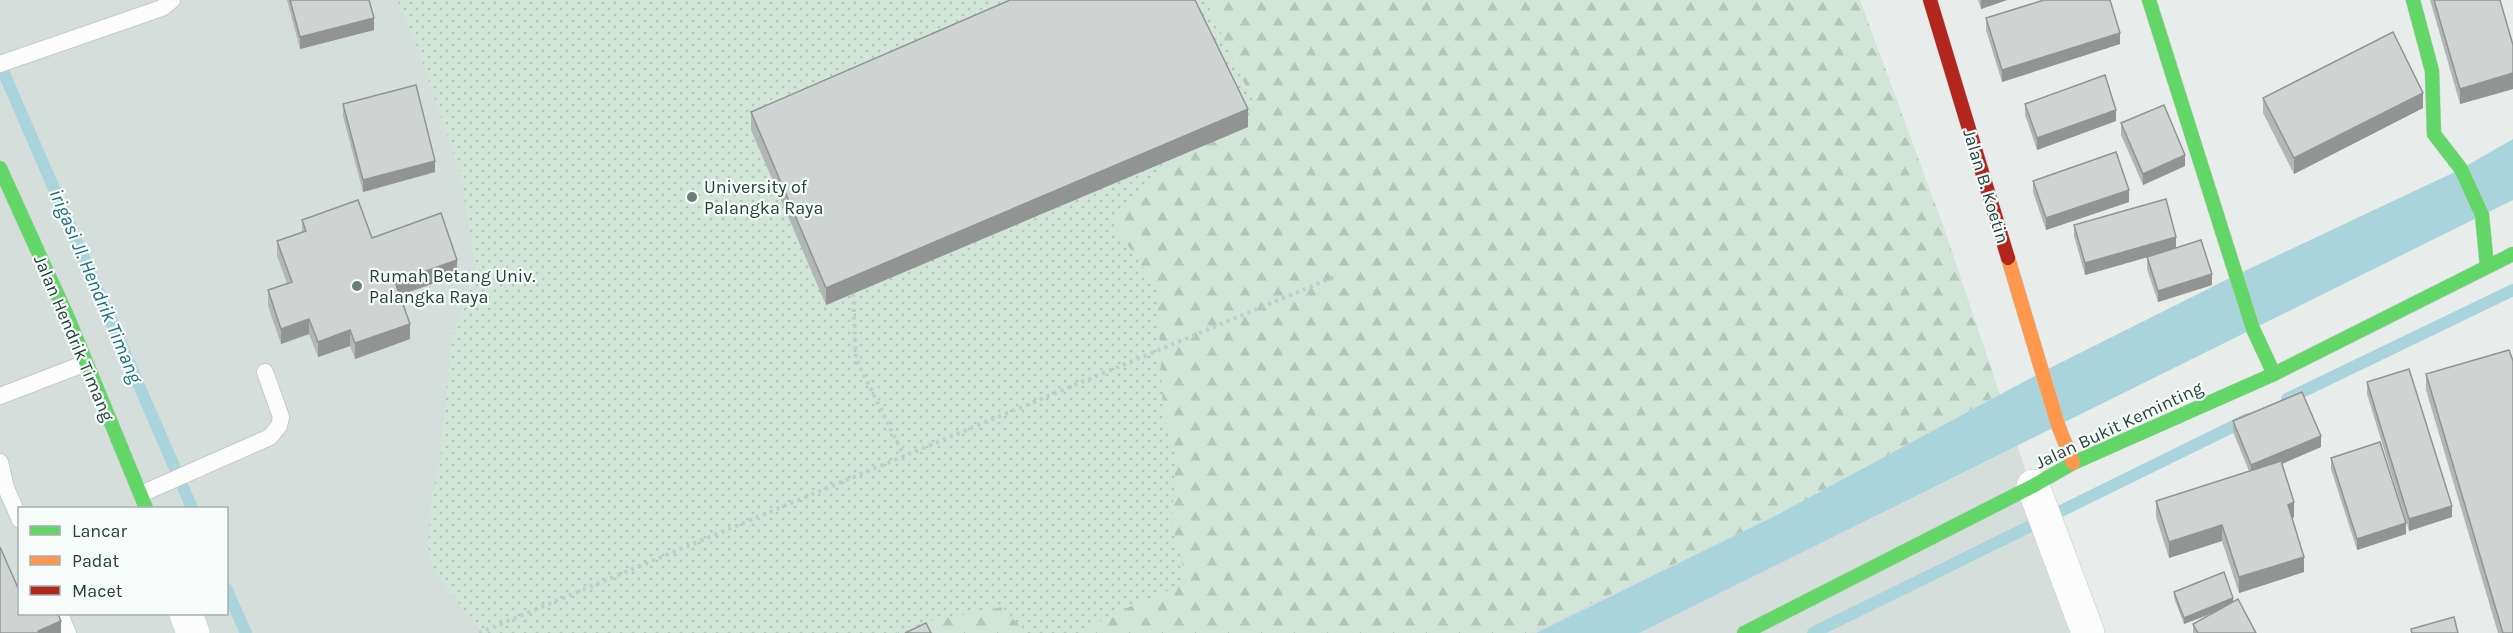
<svg xmlns="http://www.w3.org/2000/svg" width="2513" height="633" font-family="Karla,sans-serif">
	<defs>
		<pattern id="grass-dots" width="8" height="8" patternUnits="userSpaceOnUse" patternTransform="scale(1.5)"><rect width="8" height="8" fill="#d1e6d8"/><path d="M2 2h.1M6 6h.1" fill="none" stroke="#b3c6ba" stroke-width="1.8" stroke-linecap="round"/></pattern>
		<pattern id="forest-firs" width="22" height="20" patternUnits="userSpaceOnUse" patternTransform="scale(1.5)"><rect width="22" height="20" fill="#d1e6d8"/><path d="M5 1l3.5 6h-7zM16 11l3.5 6h-7z" fill="#b3c6ba"/></pattern>
	</defs>
	<rect width="100%" height="100%" fill="#e8edeb"/>
	<path fill="#d6dedb" fill-rule="evenodd" d="M0,0h1291l281,596 428,-202 80,239h-2080zM20,508h206v106h-206z"/>
	<polygon fill="url(#grass-dots)" points="397,0 1206,0 1257,108 1176,149 1112,222 1157,288 1163,410 1176,459 1172,523 1187,583 1108,616 1085,633 1027,633 1002,607 922,623 896,633 482,633 431,568 428,544 431,498 440,461 452,338 476,269 460,172 414,38"/>
	<g fill="url(#forest-firs)">
		<polygon points="1206,0 1860,0 1944,228 2000,394 1775,516 1529,633 1085,633 1108,616 1187,583 1172,523 1176,459 1163,410 1157,288 1112,222 1176,149 1256,108"/>
		<polygon points="1002,607 1027,633 896,633 922,623"/>
	</g>
	<polygon fill="#a9d4db" points="2513,139 2513,200 1639,633 1536,633 1775,516 2042,372 2236,275 2461,169"/>
	<g fill="none" stroke-linecap="round" stroke-linejoin="round">
		<g stroke="#a9d4db" stroke-width="12">
			<polyline points="0,64 192,508"/>
			<polyline points="2287,399 2513,290"/>
			<polyline points="226,588 246,633"/>
			<polyline points="1813,633 2248,419"/>
		</g>
		<defs>
			<g id="lane">
				<polyline points="0,64 162,8 172,0"/>
				<polyline points="0,396 86,363"/>
				<polyline points="0,462 6,488 20,520"/>
				<polyline points="141,494 270,437 279,426 281,417 265,372"/>
				<polyline points="60,614 68,633"/>
			</g>
			<g id="street">
				<polyline points="2033,486 2088,633"/>
				<polyline points="186,614 193,633"/>
			</g>
			<g id="fast">
				<polyline points="2149,0 2253,329 2274,374"/>
				<polyline points="2413,0 2432,71 2434,134 2461,169 2482,215 2487,267"/>
				<polyline points="0,168 68,318 146,508"/>
				<polyline points="1744,633 2033,486 2073,463 2274,374 2513,254"/>
			</g>
			<polyline id="slow" points="2008,258 2058,425 2073,463"/>
			<polyline id="jam" points="1930,0 2008,258"/>
		</defs>
		<use href="#lane" stroke="#c5cac8" stroke-width="18"/>
		<use href="#street" stroke="#c5cac8" stroke-width="34"/>
		<use href="#fast" stroke="#c3cbc8" stroke-width="15"/>
		<use href="#slow" stroke="#c3cbc8" stroke-width="15"/>
		<use href="#jam" stroke="#c3cbc8" stroke-width="15"/>
		<g stroke="#c3ccca" stroke-width="4" stroke-dasharray="3 4.5" stroke-linecap="butt">
			<polyline points="853,294 856,359 904,456"/>
			<polyline points="479,633 1334,277"/>
		</g>
		<use href="#lane" stroke="#fcfcfc" stroke-width="16"/>
		<use href="#street" stroke="#fcfcfc" stroke-width="33"/>
		<use href="#fast" stroke="#63d668" stroke-width="14"/>
		<use href="#slow" stroke="#ff974d" stroke-width="14"/>
		<use href="#jam" stroke="#b3261e" stroke-width="14"/>
	</g>
	<g fill="#b2b6b5">
		<polygon points="287,0 369,0 374,30 300,49"/>
		<polygon points="1978,0 2007,0 1981,9"/>
		<polygon points="2430,0 2500,0 2513,45 2513,89 2460,104"/>
		<polygon points="1986,18 2120,44 2002,82 1986,30"/>
		<polygon points="2263,98 2423,108 2294,174 2263,113"/>
		<polygon points="343,104 435,172 363,192 343,116"/>
		<polygon points="2025,104 2116,121 2037,150 2025,115"/>
		<polygon points="751,112 1248,127 826,305 751,130"/>
		<polygon points="2121,123 2185,166 2143,185 2121,135"/>
		<polygon points="2033,181 2129,202 2046,230 2033,192"/>
		<polygon points="302,220 372,238 457,275 400,295 410,339 355,359 350,346 318,357 309,334 281,344 268,306 268,290 287,283 277,256 277,241 302,233"/>
		<polygon points="2074,225 2176,248 2212,285 2158,302 2147,269 2147,257 2155,255 2085,275 2074,236"/>
		<polygon points="2426,374 2513,633 2498,633 2426,390"/>
		<polygon points="2367,382 2452,517 2409,531 2367,394"/>
		<polygon points="2233,421 2321,447 2282,464 2294,517 2292,518 2304,572 2239,593 2222,541 2169,558 2156,517 2156,501 2249,471 2233,432"/>
		<polygon points="2331,458 2406,534 2357,550 2331,469"/>
		<polygon points="2174,592 2233,602 2256,633 2193,633 2193,624 2217,611 2184,624 2174,598"/>
	</g>
	<g fill="#919493">
		<polygon points="1981,0 2007,0 1981,9"/>
		<polygon points="374,18 374,30 300,49 300,37"/>
		<polygon points="2120,33 2120,44 2002,82 2002,70"/>
		<polygon points="2513,73 2513,89 2460,104 2460,89"/>
		<polygon points="2423,93 2423,108 2294,174 2294,158"/>
		<polygon points="1248,109 1248,127 826,305 826,288"/>
		<polygon points="2116,110 2116,121 2037,150 2037,138"/>
		<polygon points="2185,155 2185,166 2143,185 2143,174"/>
		<polygon points="435,161 435,172 363,192 363,180"/>
		<polygon points="2129,190 2129,202 2046,230 2046,218"/>
		<polygon points="2176,237 2176,249 2085,275 2085,263"/>
		<polygon points="457,260 457,275 395,297 395,282"/>
		<polygon points="2212,274 2212,285 2158,302 2158,291"/>
		<polygon points="309,319 309,334 281,344 281,329"/>
		<polygon points="410,324 410,339 355,359 355,343"/>
		<polygon points="350,330 350,346 318,357 318,342"/>
		<polygon points="2321,436 2321,447 2251,477 2251,465"/>
		<polygon points="2294,502 2294,517 2288,520 2288,505"/>
		<polygon points="2452,506 2452,517 2409,531 2409,519"/>
		<polygon points="2406,523 2406,534 2357,550 2357,539"/>
		<polygon points="2222,525 2222,541 2169,558 2169,542"/>
		<polygon points="2304,557 2304,572 2239,593 2239,577"/>
		<polygon points="2233,598 2233,605 2184,624 2184,618"/>
		<polygon points="61,621 61,633 38,633 38,631"/>
	</g>
	<g fill="#cfd4d2" stroke="#919493" stroke-width="1.5">
		<polygon points="290,0 369,0 374,18 300,37"/>
		<polygon points="1010,0 1195,0 1248,109 826,288 751,112"/>
		<polygon points="2044,0 2110,0 2120,33 2002,70 1986,18"/>
		<polygon points="2434,0 2500,0 2513,45 2513,73 2460,89"/>
		<polygon points="2393,32 2423,93 2294,158 2263,98"/>
		<polygon points="2105,75 2116,110 2037,138 2025,104"/>
		<polygon points="416,85 435,161 363,180 343,104"/>
		<polygon points="2164,105 2185,155 2143,174 2121,123"/>
		<polygon points="2116,152 2129,190 2046,218 2033,181"/>
		<polygon points="2166,199 2176,237 2085,263 2074,225"/>
		<polygon points="358,200 372,238 441,213 457,260 395,282 410,324 355,343 350,330 318,342 309,319 281,329 268,290 292,282 277,241 306,231 302,220"/>
		<polygon points="2201,240 2212,274 2158,291 2147,257"/>
		<polygon points="2509,350 2513,361 2513,633 2503,633 2426,374"/>
		<polygon points="2409,369 2452,506 2409,519 2367,382"/>
		<polygon points="2302,392 2321,436 2251,465 2233,421"/>
		<polygon points="2380,442 2406,523 2357,539 2331,458"/>
		<polygon points="2281,461 2294,502 2288,505 2304,557 2239,577 2222,525 2169,542 2156,501"/>
		<polygon points="0,547 18,588 20,588 20,614 58,614 61,621 38,631 39,633 0,633"/>
		<polygon points="2224,572 2233,598 2184,618 2174,592"/>
		<polygon points="2238,599 2256,633 2198,633 2193,624"/>
		<polygon points="2454,617 2458,633 2412,633 2411,629"/>
		<polygon points="926,623 931,633 905,633"/>
	</g>
	<g fill="#697e78" stroke="#f7fbf9" stroke-width="2">
		<circle cx="692" cy="197" r="6"/>
		<circle cx="357" cy="286" r="6"/>
	</g>
	<g text-anchor="middle" dominant-baseline="central" stroke-width="4.5" stroke-linejoin="round" paint-order="stroke">
		<g font-size="18" fill="#24423a" stroke="#f7fbf9">
			<text transform="translate(1986 186) rotate(73)">Jalan B. Koetin</text>
			<text transform="translate(74 338) rotate(67)">Jalan Hendrik Timang</text>
			<text transform="translate(2119 425) rotate(-25)">Jalan Bukit Keminting</text>
		</g>
		<g font-size="18" fill="#24423a" stroke="#f7fbf9" text-anchor="start">
			<text x="704" y="187">University of<tspan x="704" dy="21">Palangka Raya</tspan></text>
			<text x="369" y="276">Rumah Betang Univ.<tspan x="369" dy="21">Palangka Raya</tspan></text>
		</g>
		<g font-size="20" font-style="italic" fill="#1c6f80" stroke="#f7fbf9">
			<text transform="translate(96 286) rotate(67)">irigasi Jl. Hendrik Timang</text>
		</g>
	</g>
	<rect x="18" y="507" width="210" height="108" fill="#f7fbf9" stroke="#a3b1ad" stroke-width="1.5"/>
	<rect x="30" y="526" width="30" height="9" fill="#63d668" stroke="#a3b1ad" stroke-width="1.5"/>
	<text x="72" y="537" font-size="18" fill="#24423a">Lancar</text>
	<rect x="30" y="556" width="30" height="9" fill="#ff974d" stroke="#a3b1ad" stroke-width="1.5"/>
	<text x="72" y="567" font-size="18" fill="#24423a">Padat</text>
	<rect x="30" y="586" width="30" height="9" fill="#b3261e" stroke="#a3b1ad" stroke-width="1.5"/>
	<text x="72" y="597" font-size="18" fill="#24423a">Macet</text>
</svg>
